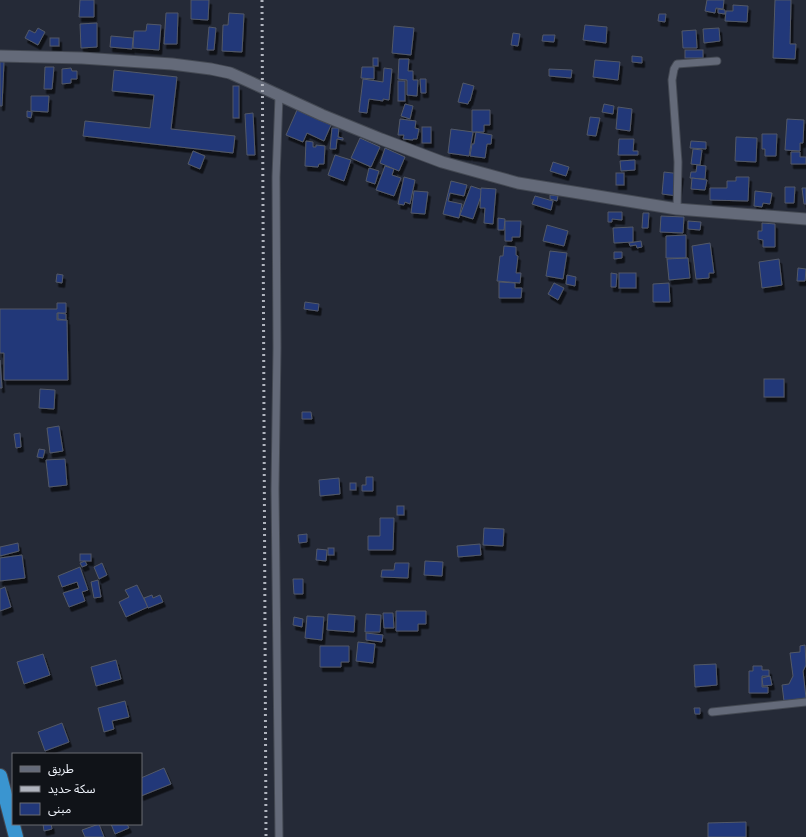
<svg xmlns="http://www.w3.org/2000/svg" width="806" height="837" font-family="'Titillium Web','Noto Sans Arabic',sans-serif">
	<defs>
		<filter id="shadow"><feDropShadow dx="2.5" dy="4.5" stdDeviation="0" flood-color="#0009"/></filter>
	</defs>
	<rect width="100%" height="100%" fill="#252a37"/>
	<g fill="#213779" stroke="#535967" filter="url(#shadow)">
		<polygon points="80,0 94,0 94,17 79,17"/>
		<polygon points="191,0 209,0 208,20 191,19"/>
		<polygon points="707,0 724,0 723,9 716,8 715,13 705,11"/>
		<polygon points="775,0 791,0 790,44 796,44 795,59 773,58"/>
		<polygon points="733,5 748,6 747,22 725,21 726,11 733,11"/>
		<polygon points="718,9 725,10 725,14 718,13"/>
		<polygon points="166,13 178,13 177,44 164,44"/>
		<polygon points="229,13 244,14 242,52 222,51 223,25 228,25"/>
		<polygon points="659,14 666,14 665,22 658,21"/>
		<polygon points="97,23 97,47 81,48 80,24"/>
		<polygon points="147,24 161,25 159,50 133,48 134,31 146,31"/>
		<polygon points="585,25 607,27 606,43 583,40"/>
		<polygon points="394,26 414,28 411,55 392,53"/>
		<polygon points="209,27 216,28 214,50 207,50"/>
		<polygon points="38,28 45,32 38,45 25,38 29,30 35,33"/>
		<polygon points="719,28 720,41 704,43 703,29"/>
		<polygon points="696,30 697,48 683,48 682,31"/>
		<polygon points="513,33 520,34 518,46 511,45"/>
		<polygon points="543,35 555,35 554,42 542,41"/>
		<polygon points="111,36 133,38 132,49 110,47"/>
		<rect x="50" y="38" width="9" height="8"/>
		<rect x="685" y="50" width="18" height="8"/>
		<polygon points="632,56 642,57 642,63 632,62"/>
		<rect x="373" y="58" width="5" height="8"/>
		<polygon points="399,59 409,59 408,71 413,71 413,80 418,80 417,96 407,95 407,80 398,79"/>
		<polygon points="595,60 620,62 618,80 593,77"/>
		<polygon points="0,61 4,62 2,106 0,106"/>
		<polygon points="45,67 54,67 52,89 44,89"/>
		<polygon points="362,67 374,67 374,79 361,78"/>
		<polygon points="71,68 72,71 77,71 77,79 71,79 71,83 62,84 62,69"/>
		<polygon points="384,68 392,69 389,100 383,99 383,101 369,99 367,113 359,112 363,79 383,82"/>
		<polygon points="549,69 572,70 571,78 549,76"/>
		<polygon points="114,70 177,77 171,129 235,136 233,153 83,136 85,121 150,128 154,95 112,91"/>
		<polygon points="420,79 426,79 426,93 421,93"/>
		<rect x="398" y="81" width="7" height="20"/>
		<polygon points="463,83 474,86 470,101 469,101 468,104 458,102"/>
		<rect x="233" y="86" width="6" height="32"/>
		<polygon points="31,96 49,96 48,112 31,111"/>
		<polygon points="405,104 413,106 410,119 401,116"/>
		<polygon points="604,104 614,106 613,114 602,112"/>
		<polygon points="618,107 632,109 630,131 616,129"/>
		<polygon points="297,110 331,125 324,141 307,133 303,142 286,135"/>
		<polygon points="472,110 490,110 490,125 484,125 484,132 472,132"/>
		<polygon points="27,111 32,112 31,118 27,117"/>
		<polygon points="253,113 255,155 247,155 245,114"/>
		<polygon points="590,117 600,118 596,136 587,135"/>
		<polygon points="400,119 416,121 415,128 419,129 417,139 413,139 413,140 403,139 404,135 398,135"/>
		<polygon points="787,119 804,120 803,143 800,143 800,151 785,150"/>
		<rect x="422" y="127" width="9" height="16"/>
		<polygon points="332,128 339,128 338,137 343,138 343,140 337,139 336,149 330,149"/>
		<polygon points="451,129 473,132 469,156 448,153"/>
		<polygon points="476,132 492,135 491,144 487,144 485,158 470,156 472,144 474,144"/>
		<polygon points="762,134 777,134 776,156 765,156 765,149 762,149"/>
		<polygon points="736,137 757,138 756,162 735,161"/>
		<polygon points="360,138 380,147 371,167 351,158"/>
		<polygon points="619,139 634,139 633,151 638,151 638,155 618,155"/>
		<polygon points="306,141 313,142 313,147 316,147 316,145 325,146 324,164 319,164 318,167 305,166"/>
		<polygon points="691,141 706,142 706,149 690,148"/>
		<polygon points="385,148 405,157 399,171 380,163"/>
		<polygon points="693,149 702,150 700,165 691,164"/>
		<polygon points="193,151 205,156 200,169 188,164"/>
		<polygon points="791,152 800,152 800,157 806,157 806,164 791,164"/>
		<polygon points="335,155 351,160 344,181 328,175"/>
		<polygon points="635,160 635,170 621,171 620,161"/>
		<polygon points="553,162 569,167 566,176 550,171"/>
		<polygon points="697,165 706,166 705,179 690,178 691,172 696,172"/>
		<polygon points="385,166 394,169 392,175 401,178 394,196 376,190"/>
		<polygon points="369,168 379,171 375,184 366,181"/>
		<polygon points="664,172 681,174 678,196 662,194"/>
		<rect x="616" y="173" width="8" height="12"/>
		<polygon points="404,177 415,180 410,204 405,202 404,205 398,204"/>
		<polygon points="736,177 749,177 748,201 710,200 710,188 727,188 727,181 736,181"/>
		<polygon points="692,178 707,180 705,190 691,189"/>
		<polygon points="451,181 467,185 464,196 450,193 448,201 462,204 459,218 443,214"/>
		<polygon points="471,186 483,190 473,219 460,215"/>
		<polygon points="785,187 795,187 794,203 785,203"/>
		<polygon points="481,188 496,189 493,224 484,223 485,208 480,208"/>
		<polygon points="802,188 806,188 806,204 804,204"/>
		<polygon points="414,191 428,192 425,214 411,213"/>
		<polygon points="755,191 772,193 770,204 763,203 762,207 754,206"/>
		<polygon points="550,195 558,196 557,201 550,199"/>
		<polygon points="535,196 553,201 551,210 532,204"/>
		<polygon points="608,212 622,212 622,220 612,219 612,222 608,222"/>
		<polygon points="643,213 649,213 648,228 642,228"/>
		<polygon points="661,216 684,217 683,233 660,232"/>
		<polygon points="498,218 505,219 504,230 498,230"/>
		<polygon points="505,221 521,221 520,237 512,237 512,241 505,241"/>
		<polygon points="688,221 701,222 700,230 688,229"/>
		<polygon points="762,223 775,224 775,247 763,247 763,240 758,239 758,231 762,231"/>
		<polygon points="547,225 568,231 564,246 543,241"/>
		<polygon points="633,227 633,242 614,243 613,228"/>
		<polygon points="686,235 686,258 666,258 666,236"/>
		<polygon points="641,241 642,247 637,248 636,245 630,246 629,243"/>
		<polygon points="710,243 714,273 709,273 709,278 696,279 692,246"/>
		<polygon points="504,246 516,247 516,255 518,256 516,273 521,273 520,283 497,281 500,256 503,256"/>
		<polygon points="550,251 567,253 563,279 546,276"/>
		<polygon points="614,252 622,252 622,258 614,259"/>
		<polygon points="688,258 690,278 669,280 667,259"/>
		<polygon points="779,259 782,285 762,288 759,262"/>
		<polygon points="798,268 806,269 805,281 797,281"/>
		<polygon points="611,273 617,274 616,287 611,287"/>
		<rect x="619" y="273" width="17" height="15"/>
		<polygon points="57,274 63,275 62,283 56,282"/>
		<polygon points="567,275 576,277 575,286 566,284"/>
		<polygon points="499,282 515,283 515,288 522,288 521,298 499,298"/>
		<polygon points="554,283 564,288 558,300 548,294"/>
		<polygon points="669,283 670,302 653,302 653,284"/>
		<polygon points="305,302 319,304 318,311 304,309"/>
		<polygon points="57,303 66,303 66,313 57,313 57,320 67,320 68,380 4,380 4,353 0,353 0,309 57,309"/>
		<polygon points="58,313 66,314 66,320 58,319"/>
		<polygon points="0,360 2,388 0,388"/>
		<rect x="764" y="379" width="20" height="18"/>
		<polygon points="40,389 55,390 54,409 39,408"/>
		<polygon points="302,412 311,412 312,419 302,419"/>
		<polygon points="59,426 63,451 50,453 47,428"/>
		<polygon points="20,433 21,447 16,448 14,434"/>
		<polygon points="39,449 45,450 43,458 37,457"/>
		<polygon points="65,459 67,485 49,487 46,460"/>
		<polygon points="366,477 373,477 373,491 362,491 362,485 366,485"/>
		<polygon points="339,478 340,494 320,496 319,480"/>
		<rect x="350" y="483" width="6" height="7"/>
		<rect x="397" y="506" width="7" height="9"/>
		<polygon points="380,518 394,518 393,550 368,550 368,536 380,536"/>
		<polygon points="484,528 504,529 503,546 483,545"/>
		<polygon points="307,534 307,542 299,543 298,535"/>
		<polygon points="18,543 19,551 0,556 0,547"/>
		<polygon points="480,544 481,555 458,557 457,546"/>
		<rect x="328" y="548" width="6" height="7"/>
		<polygon points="317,549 327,550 326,561 316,560"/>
		<rect x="80" y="554" width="11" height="7"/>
		<polygon points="22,555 25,578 0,581 0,558"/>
		<polygon points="85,561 87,565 82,567 80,563"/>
		<polygon points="425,561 443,562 442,576 424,575"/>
		<polygon points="102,563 107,575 99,579 94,567"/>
		<polygon points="395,563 409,563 408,578 381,577 382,570 394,570"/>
		<polygon points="80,567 88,590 82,592 85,601 69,607 63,593 79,588 77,582 62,587 58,576"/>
		<polygon points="293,579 303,579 303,594 294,594"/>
		<polygon points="98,580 101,597 94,598 91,582"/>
		<polygon points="137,585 148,607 126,617 119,602 129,597 125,590"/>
		<polygon points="5,587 11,607 0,611 0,589"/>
		<polygon points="152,595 153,598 160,595 163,602 148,608 144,598"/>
		<polygon points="396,611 426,611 426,624 418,624 418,631 396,631"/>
		<polygon points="383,613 393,613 394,628 384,628"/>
		<polygon points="328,614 355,616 354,632 327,630"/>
		<polygon points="366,614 381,615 380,632 365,632"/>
		<polygon points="307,616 324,617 322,640 305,638"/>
		<polygon points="294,617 303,619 302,627 293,625"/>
		<polygon points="366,633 383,635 382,642 366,640"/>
		<polygon points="358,642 375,644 373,663 356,661"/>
		<polygon points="805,645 806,665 803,671 806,698 784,701 782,685 789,684 793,676 790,653 800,652 800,646"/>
		<polygon points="320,646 349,646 349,662 341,662 341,667 320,667"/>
		<polygon points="43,654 50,675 24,684 17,662"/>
		<polygon points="116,660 121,679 96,686 91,667"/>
		<polygon points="716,664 717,685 695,687 694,665"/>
		<polygon points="753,666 762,666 762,670 769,670 769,676 762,676 762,687 768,687 768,693 749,693 749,671 753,671"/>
		<polygon points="770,676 772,685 763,686 762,678"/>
		<polygon points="125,701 129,717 112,721 114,729 104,732 98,708"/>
		<polygon points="694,708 700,708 700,714 695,714"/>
		<polygon points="62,723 69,742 45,751 38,732"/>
		<polygon points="164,768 171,784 141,796 141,778"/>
		<polygon points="746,822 746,837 708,837 708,823"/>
		<polygon points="43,824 51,824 52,829 44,831"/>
		<polygon points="99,824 104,837 85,837 82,830"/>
		<polygon points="111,824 127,824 129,828 115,834"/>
	</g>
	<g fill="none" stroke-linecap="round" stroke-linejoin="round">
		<defs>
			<g id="street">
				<polyline points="677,209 678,162 672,80 674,69 677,64 717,61"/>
				<polyline points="712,712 806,702"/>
				<polyline points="279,837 275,489 277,348 276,177 279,96"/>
			</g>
			<polyline id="secondary" points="0,56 82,58 172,64 211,69 230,73 248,81 322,115 381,139 442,162 518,183 677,209 806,219"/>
			<polyline id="highway" points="0,776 16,837"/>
		</defs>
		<use href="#street" stroke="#444953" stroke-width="9"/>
		<use href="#secondary" stroke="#444953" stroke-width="13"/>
		<use href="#highway" stroke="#444953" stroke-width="16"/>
		<use href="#street" stroke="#646a79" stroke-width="7"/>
		<use href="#secondary" stroke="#646a79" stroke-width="11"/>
		<use href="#highway" stroke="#3a95d0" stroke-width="14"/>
		<polyline stroke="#b0b4be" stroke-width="3" stroke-dasharray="2 4" stroke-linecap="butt" points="262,0 266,837"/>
	</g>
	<rect x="12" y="753" width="130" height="72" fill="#101318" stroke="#6a6d73"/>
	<rect x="20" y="766" width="20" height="6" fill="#646a79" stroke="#6a6d73"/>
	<text x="48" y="773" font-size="12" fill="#f0f4fc">طريق</text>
	<rect x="20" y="786" width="20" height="6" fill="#b0b4be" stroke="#6a6d73"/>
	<text x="48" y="793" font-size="12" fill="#f0f4fc">سكة حديد</text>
	<rect x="20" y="803" width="20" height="12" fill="#213779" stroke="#6a6d73"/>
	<text x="48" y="813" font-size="12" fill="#f0f4fc">مبنى</text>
</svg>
